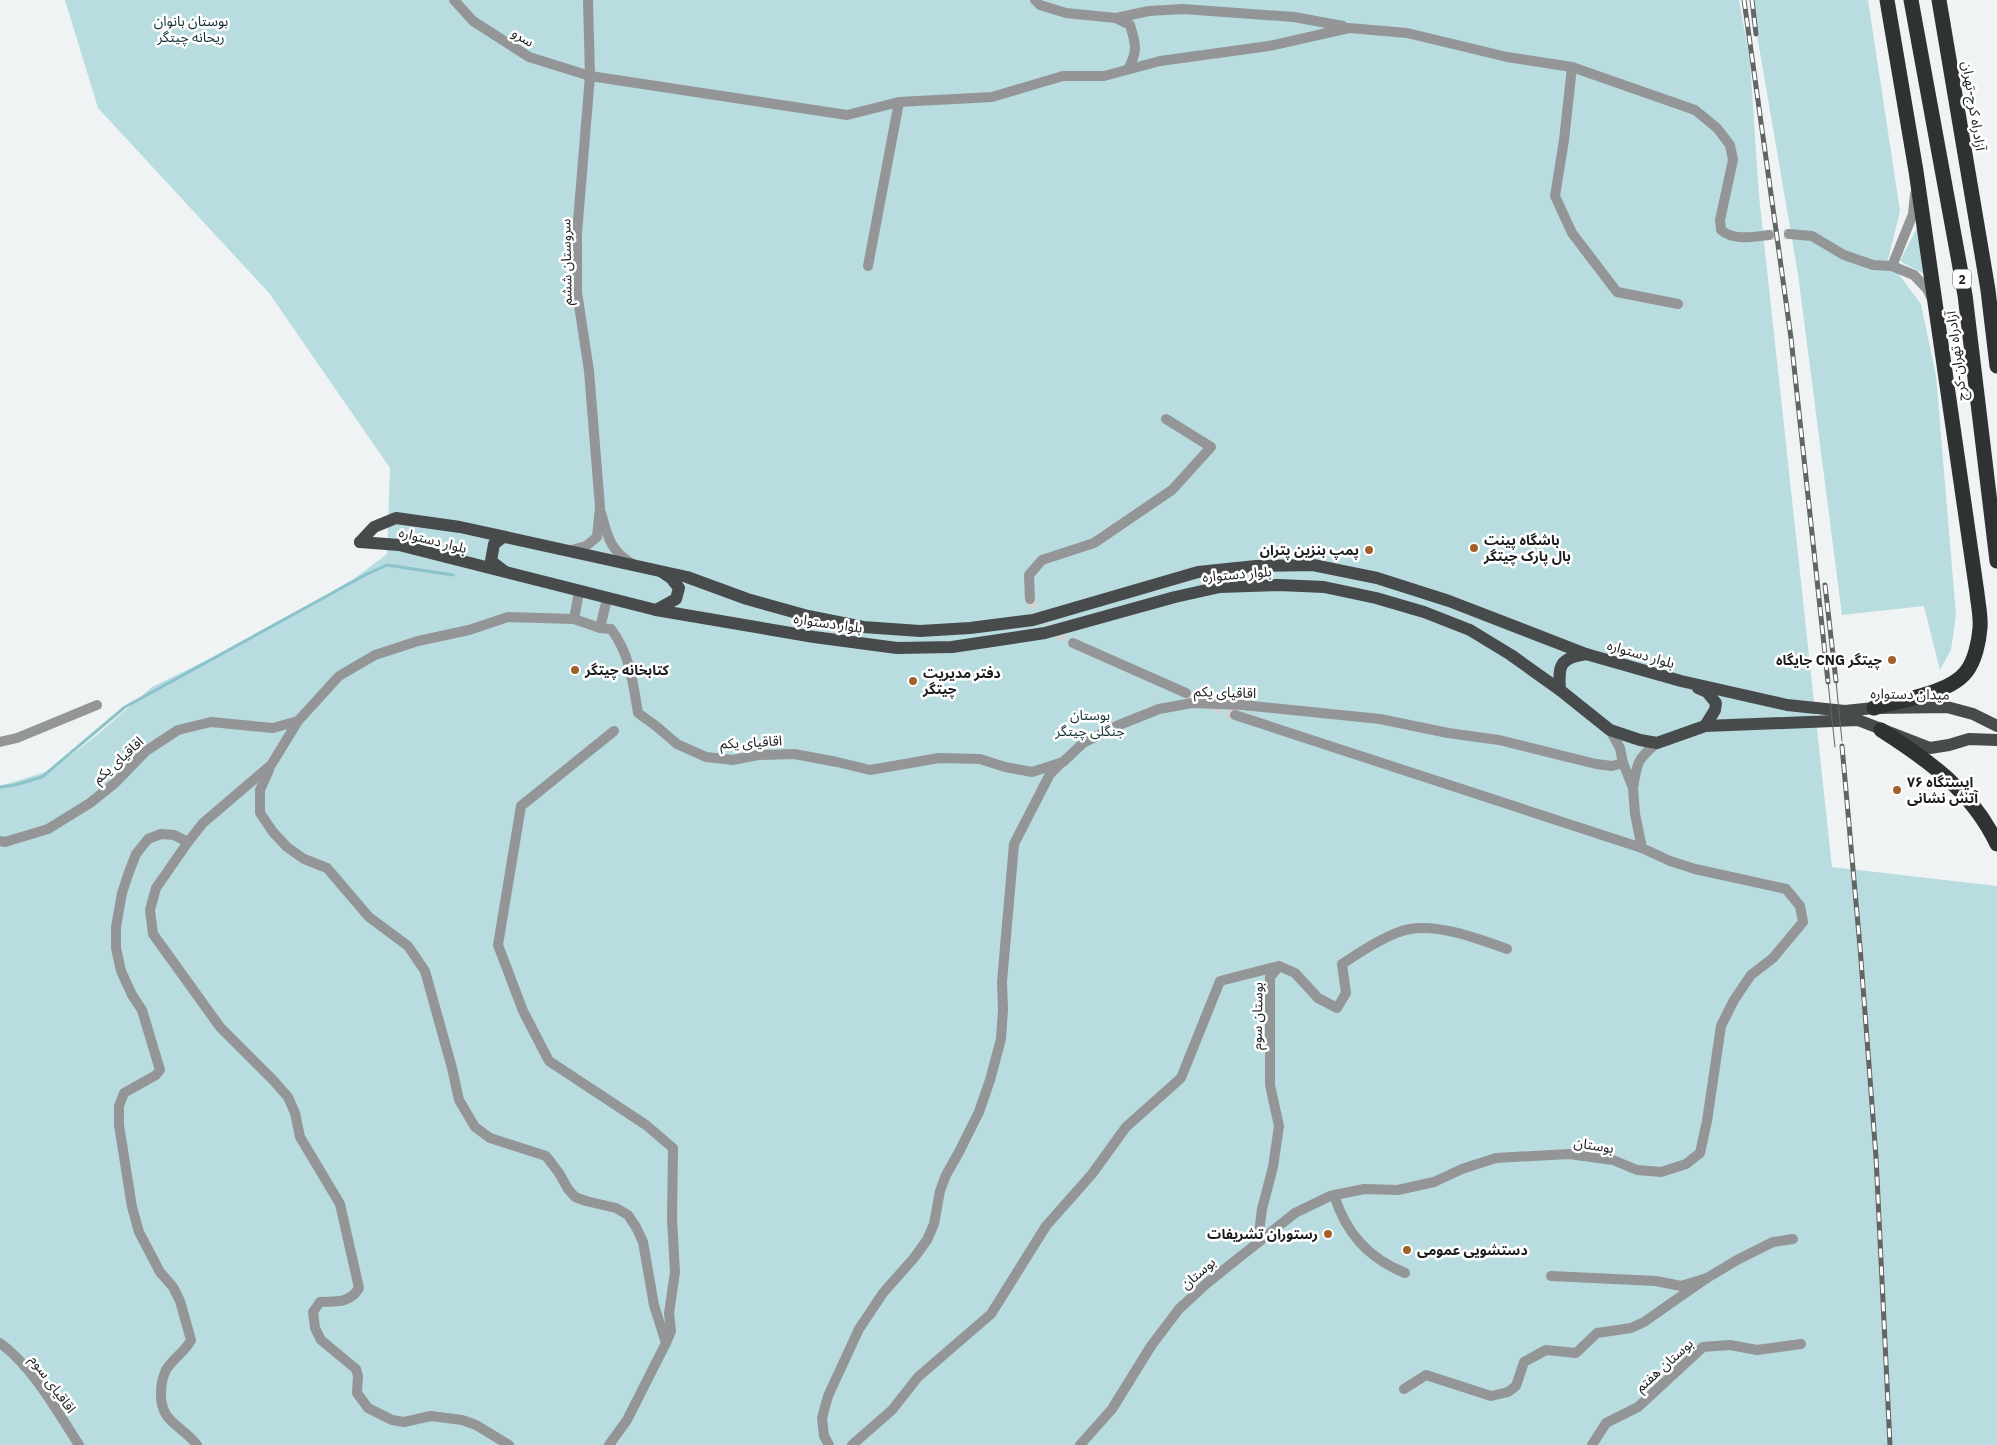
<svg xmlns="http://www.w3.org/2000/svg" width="1997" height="1445" font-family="'IBM Plex Sans','Noto Sans Arabic',sans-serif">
	<rect width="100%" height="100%" fill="#eff3f3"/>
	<g fill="#b9dce0">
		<polygon points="65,0 1739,0 1750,61 1759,196 1832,867 1997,886 1997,1445 0,1445 0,786 52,770 98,734 152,687 211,658 282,621 355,578 387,554 390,468 269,293 98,108"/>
		<polygon points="1751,0 1868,0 1900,211 1888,260 1921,304 1936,376 1956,615 1951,650 1940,670 1924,606 1842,615 1798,274"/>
		<polygon points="1918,226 1924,274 1900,261"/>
	</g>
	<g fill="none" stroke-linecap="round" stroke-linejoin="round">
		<polyline stroke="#8ac3ca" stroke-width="3" points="0,787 15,785 42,777 125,707 365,575 387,565 453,575"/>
		<g stroke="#cfd3d3" stroke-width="10" stroke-dasharray="10 5" stroke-linecap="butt">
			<polyline points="1769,235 1789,234"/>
			<polyline points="1030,599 1045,625 1073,643"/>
			<polyline points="1186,693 1235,715"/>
		</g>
		<g stroke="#949596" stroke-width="10">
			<path d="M454,0l19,21 56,36 61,19 257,39 52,-13 93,-5 71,-21h41l56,-15 109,-15 80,-18 58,5 100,24 65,10 123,43 22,18 13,17 3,15 -13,60 1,10c13,11 32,7 48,5"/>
			<polyline points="1035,0 1040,5 1066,13 1116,18 1149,11 1183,9 1294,17 1343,26"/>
			<path d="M1116,18l14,7c6,19 8,27 -2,44"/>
			<polyline points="1572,67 1564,140 1555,196 1572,233 1617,292 1678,304"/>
			<polyline points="1789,234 1812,236 1844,255 1873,265 1892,266 1914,275 1927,289 1931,297"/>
			<polyline points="868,266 899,102"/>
			<polyline points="1892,266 1913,214 1915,194"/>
			<path d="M601,513c7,23 8,36 30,50"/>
			<polyline points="568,551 586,546 597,537 600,507 589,371 577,292 577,233 590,76 588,0"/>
			<polyline points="1030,599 1029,575 1042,560 1094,543 1172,490 1211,447 1166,419"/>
			<polyline points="574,619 579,592"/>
			<polyline points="600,628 607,599"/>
			<polyline points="1073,643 1186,693"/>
			<polyline points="1235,715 1642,848"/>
			<path d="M1610,730l10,18 3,15 10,25c4,-25 4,-29 24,-45"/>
			<polyline points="614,731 521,806 498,945 523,1011 549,1061 646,1125 673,1148 672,1219 675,1272 669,1313 671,1331 666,1343"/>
			<polyline points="0,742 17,738 97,705"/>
			<polyline points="269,770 260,790 260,813 273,832 287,847 304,859 327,868 369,917 408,946 425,971 452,1068 459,1100 475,1127 490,1138 546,1156 559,1173 568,1189 575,1197 586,1201 616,1208 628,1215 636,1227 643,1242 654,1305 666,1343 627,1420 609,1445"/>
			<polyline points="0,841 5,842 48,829 90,803 115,783 146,751 178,730 211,722 273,728 298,721"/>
			<path d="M188,842l-32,46 -6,22 3,24 67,93 53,53 15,17 7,16 5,24 40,67 19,84c-10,16 -23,13 -39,14l-7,10 2,16 6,12 35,29 2,7 -1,17 11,15 24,12 12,2 27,-6 31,4 14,5 33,20"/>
			<path d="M1334,1195c12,38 34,63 71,78"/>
			<path d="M1258,1241l4,-32 11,-42 6,-41 -9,-41v-108l9,-11 16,7 23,25 19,10 9,-15 -4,-29c17,-11 48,-32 68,-35 30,-5 69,10 97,20"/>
			<polyline points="1551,1276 1656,1281 1681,1286 1707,1278 1737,1260 1773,1242 1793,1239"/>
			<path d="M0,1343c32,23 57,68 79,102"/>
			<polyline points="1404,1389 1426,1375 1491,1396 1508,1392 1516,1386 1524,1362 1546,1350 1576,1353 1597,1333 1631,1328 1644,1322 1707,1278"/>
			<path d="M197,1445c-15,-20 -37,-22 -36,-52 0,-8 2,-17 5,-23 7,-12 19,-18 25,-30l-11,-39 -7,-14 -13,-15 -21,-40 -7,-25 -13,-82v-19l5,-13 32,-18 4,-5 -18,-60 -10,-15 -11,-24 -5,-23v-21l6,-34 7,-21 7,-18 12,-15 13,-5 13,1 14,7 15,-19 68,-58 27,-44 41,-45 36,-21 43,-14 51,-11 39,-13 66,2 26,9 11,1c19,25 22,54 27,84l18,13 21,18 29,13 27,3 25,-5 36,-1 43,8 33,8 69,-12 41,1 25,8 27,5 31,-10 20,-19 36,-18 40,-16 33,-6 50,2 138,14 68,14 51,7 97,24 16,2 11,-3"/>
			<polyline points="829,1445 824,1436 822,1418 828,1396 859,1329 883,1293 914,1258 927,1240 934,1224 940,1191 946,1175 959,1152 979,1112 990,1080 1001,1039 1003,1010 1002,982 1014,844 1050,774 1060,764"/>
			<polyline points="852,1445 892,1410 918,1377 991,1314 1046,1226 1092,1174 1126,1127 1181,1078 1220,981 1279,966"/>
			<polyline points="1080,1445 1112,1409 1151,1346 1179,1309 1206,1284 1295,1213 1330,1196 1364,1189 1398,1190 1434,1182 1462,1169 1496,1158 1569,1154 1613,1160 1637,1170 1661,1172 1686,1164 1700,1153 1707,1121 1721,1026 1734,1000 1751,975 1773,958 1803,922 1800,906 1786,889 1695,869 1670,861 1642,848 1635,814 1633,788"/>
			<polyline points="1592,1445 1606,1423 1638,1407 1703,1347 1730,1345 1757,1350 1801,1344"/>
		</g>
		<g stroke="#484b4c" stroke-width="12">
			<polyline points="503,537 494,544 491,561 504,571"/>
			<polyline points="360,542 399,545 656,610 814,637 897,648 952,647 1045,633 1175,597 1220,587 1279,585 1324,587 1376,598 1424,612 1470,630 1511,655 1560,690 1610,730 1640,740 1657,743 1705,726 1858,720 1930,748 1949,745 1969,739 1997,740"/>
			<polyline points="360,542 374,527 396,518 460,527 687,577 747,599 808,616 863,627 920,631 970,628 1033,620 1198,572 1256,566 1313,565 1377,578 1449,601 1586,654 1681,681 1787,705 1845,711 1874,708 1947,707 1973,714 1997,726"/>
			<polyline points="656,610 676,599 679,588 671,578 662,572"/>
			<polyline points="1698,688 1707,692 1716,703 1715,710 1705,726"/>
			<path d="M1560,690c-2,-25 0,-32 26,-36"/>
		</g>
		<g stroke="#2f3233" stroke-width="15">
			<polyline points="1911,0 1965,295 1997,561"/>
			<polyline points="1939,0 1988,290 1997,366"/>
			<path d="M1874,708c26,-8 75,-14 92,-36 9,-11 13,-31 14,-44 1,-12 -2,-24 -3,-35l-61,-422 -29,-171"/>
			<path d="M1881,730c47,30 91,61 116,114"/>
		</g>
		<g stroke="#636565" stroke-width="1">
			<polyline points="1836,681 1842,741"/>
			<polyline points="1828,682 1835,747"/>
		</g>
		<defs>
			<g id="rail">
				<polyline points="1744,0 1791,338 1828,682"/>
				<polyline points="1752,0 1756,34"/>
				<polyline points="1825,585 1836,681"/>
				<polyline points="1842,746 1860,947 1876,1157 1890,1445"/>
			</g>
		</defs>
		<use href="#rail" stroke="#636565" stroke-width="5"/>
		<use href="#rail" stroke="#fff" stroke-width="3" stroke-dasharray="9" stroke-linecap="butt"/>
	</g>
	<g fill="#a2602d" stroke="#fff" stroke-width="2">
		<circle cx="1474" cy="548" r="5"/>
		<circle cx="1369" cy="550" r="5"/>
		<circle cx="1892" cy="660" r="5"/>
		<circle cx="575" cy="670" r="5"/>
		<circle cx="913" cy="681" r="5"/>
		<circle cx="1897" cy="790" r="5"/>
		<circle cx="1328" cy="1234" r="5"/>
		<circle cx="1407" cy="1250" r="5"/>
	</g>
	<g text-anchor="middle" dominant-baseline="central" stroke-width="5" stroke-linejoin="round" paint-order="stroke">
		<rect fill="#fff" stroke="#606162" stroke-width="1" x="1953" y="269.5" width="18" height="19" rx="4"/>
		<g font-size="12" font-weight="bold" fill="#1c1d1e">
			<text x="1962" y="279">2</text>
		</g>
		<g font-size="14" fill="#133135" stroke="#fff">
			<text x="191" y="21">بوستان بانوان<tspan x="191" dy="16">ریحانه چیتگر</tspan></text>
			<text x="1090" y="715">بوستان<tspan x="1090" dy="16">جنگلی چیتگر</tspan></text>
		</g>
		<g font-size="14" fill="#1c1d1e" stroke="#fff">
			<text transform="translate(523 37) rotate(32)">سرو</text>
			<text transform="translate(1974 106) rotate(81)">آزادراه کرج-تهران</text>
			<text transform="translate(566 262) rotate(-91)">سروستان ششم</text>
			<text transform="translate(1956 356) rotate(-97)">آزادراه تهران-کرج</text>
			<text transform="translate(433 540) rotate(14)">بلوار دستواره</text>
			<text transform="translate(1237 574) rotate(-5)">بلوار دستواره</text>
			<text transform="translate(828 623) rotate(8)">بلوار دستواره</text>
			<text transform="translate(1641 654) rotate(16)">بلوار دستواره</text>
			<text transform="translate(1225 692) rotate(2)">اقاقیای یکم</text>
			<text transform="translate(1910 694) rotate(1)">میدان دستواره</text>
			<text transform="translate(751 742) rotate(-3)">اقاقیای یکم</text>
			<text transform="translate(118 760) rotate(-42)">اقاقیای یکم</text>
			<text transform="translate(1257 1016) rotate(-89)">بوستان سوم</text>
			<text transform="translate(1594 1145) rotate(9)">بوستان</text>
			<text transform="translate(1198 1273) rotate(-41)">بوستان</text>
			<text transform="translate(1664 1365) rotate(-42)">بوستان هفتم</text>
			<text transform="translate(53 1384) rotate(54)">اقاقیای سوم</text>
		</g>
		<g font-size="14" font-weight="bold" fill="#1c1d1e" stroke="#fff" text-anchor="start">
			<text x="1484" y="540">باشگاه پینت<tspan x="1484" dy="16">بال پارک چیتگر</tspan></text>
			<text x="1359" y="550" text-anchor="end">پمپ بنزین پتران</text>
			<text x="1882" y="660" text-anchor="end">جایگاه CNG چیتگر</text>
			<text x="585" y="670">کتابخانه چیتگر</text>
			<text x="923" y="673">دفتر مدیریت<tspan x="923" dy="16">چیتگر</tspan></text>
			<text x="1907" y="782">ایستگاه ۷۶<tspan x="1907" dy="16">آتش نشانی</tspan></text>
			<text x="1318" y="1234" text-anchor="end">رستوران تشریفات</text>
			<text x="1417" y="1250">دستشویی عمومی</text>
		</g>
	</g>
</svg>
